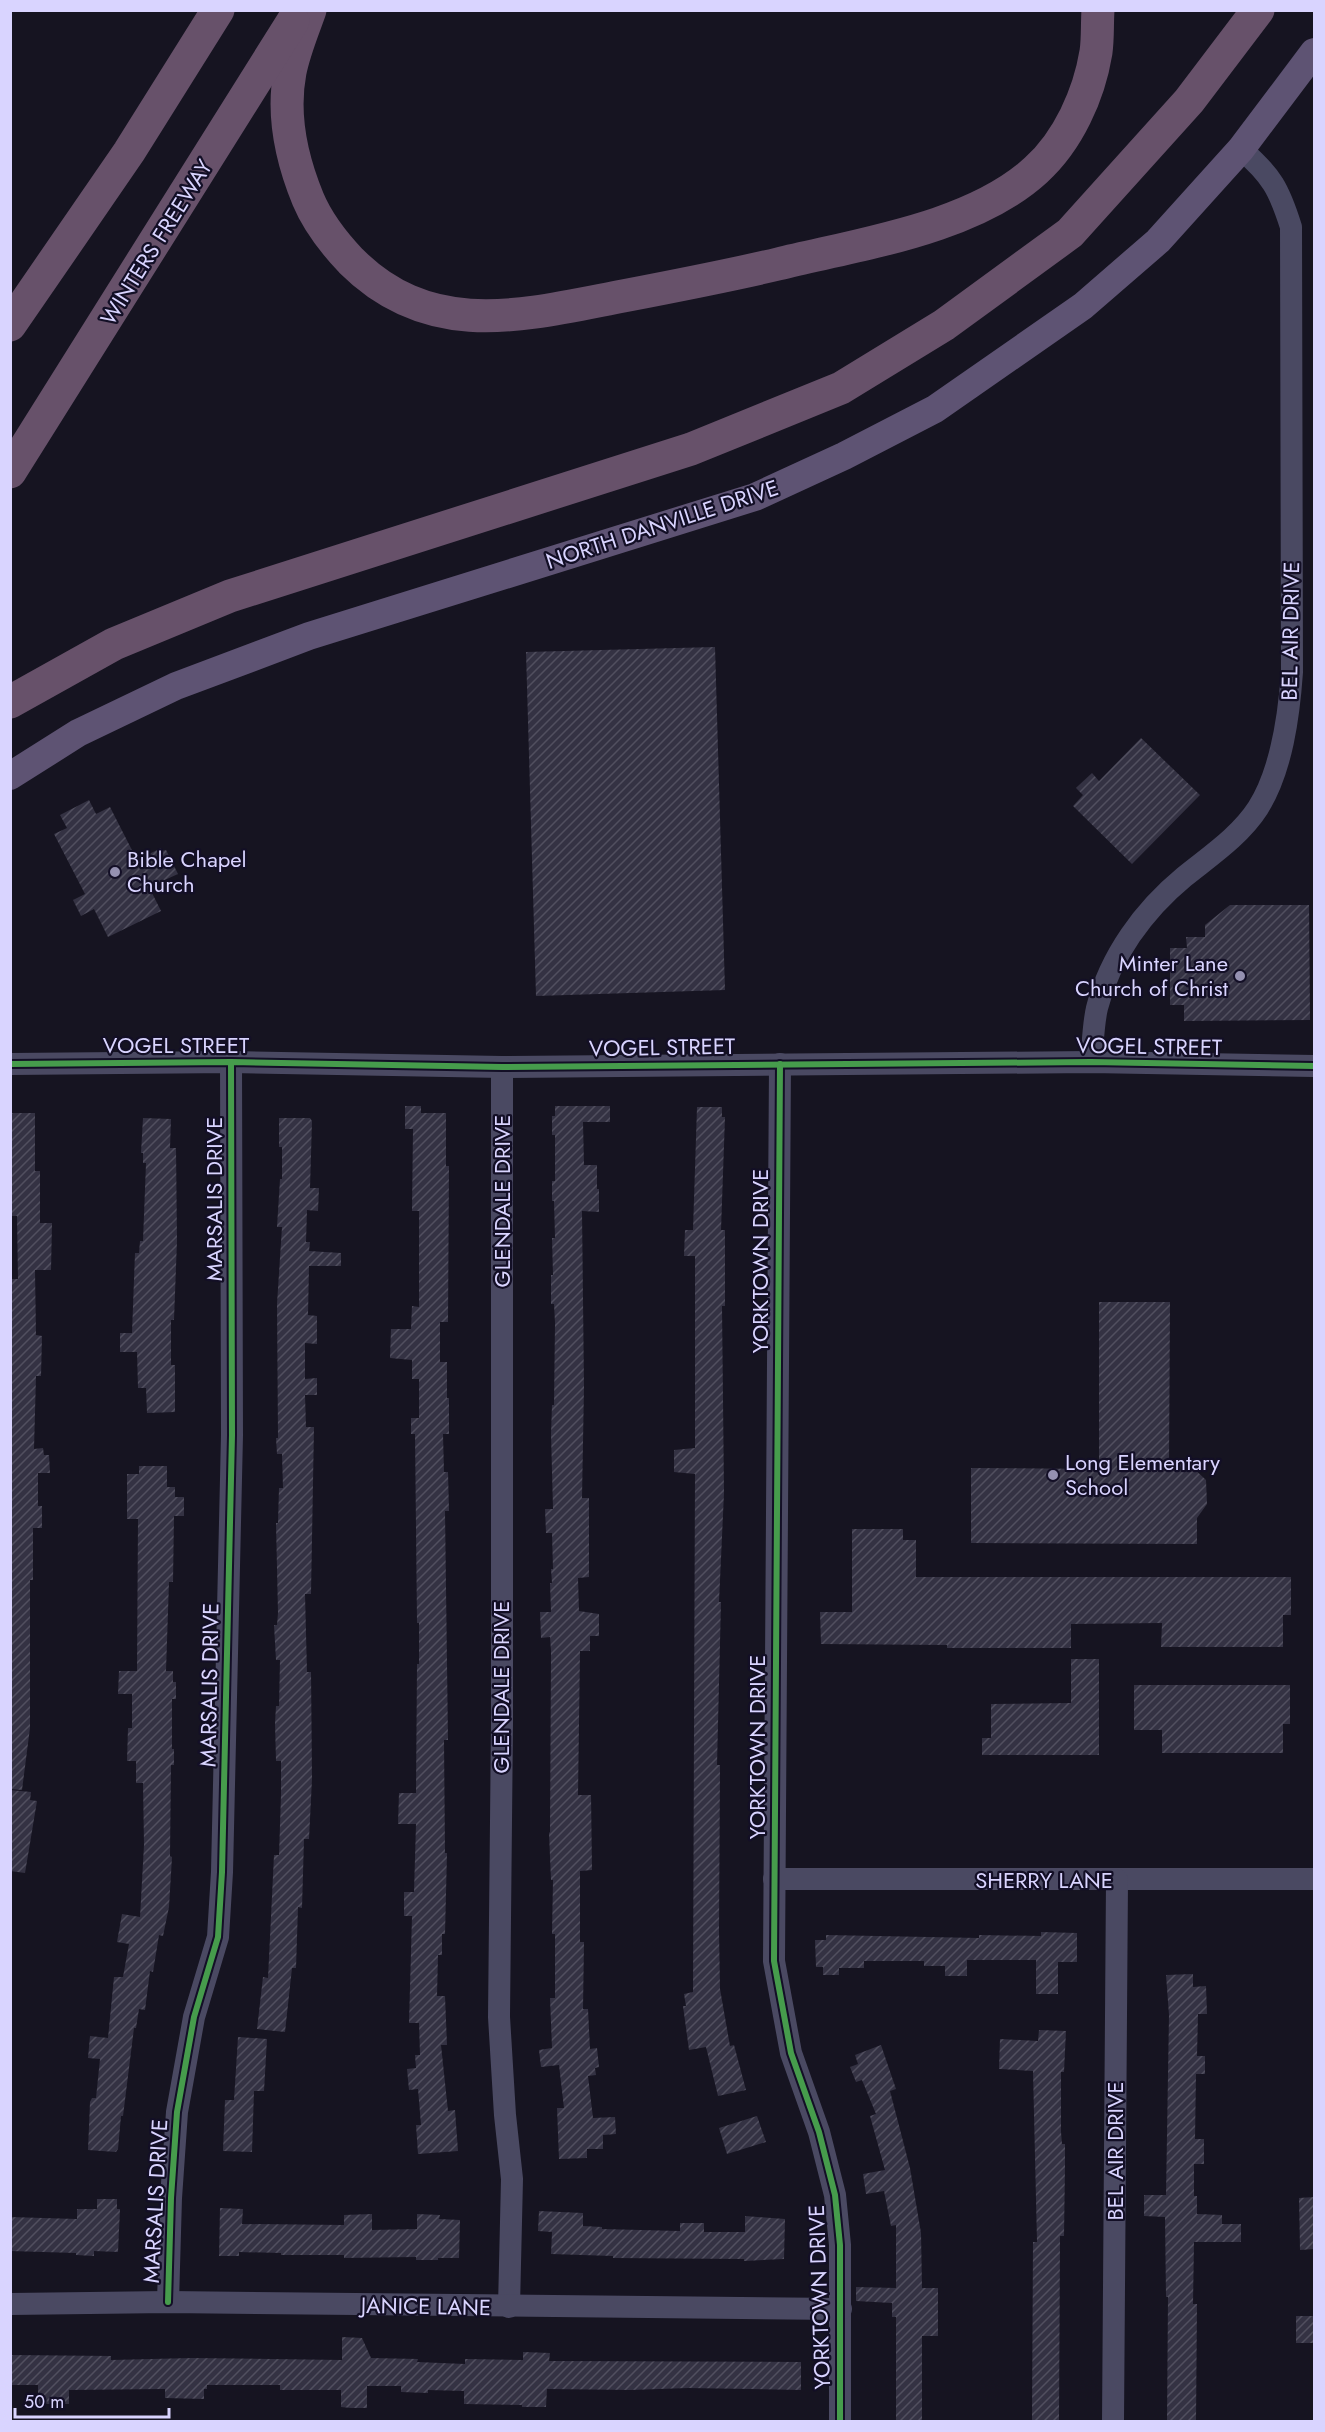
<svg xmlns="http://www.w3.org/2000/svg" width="1325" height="2432" font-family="Jost,sans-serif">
	<defs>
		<pattern id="building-hatch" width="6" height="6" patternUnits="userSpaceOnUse" patternTransform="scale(1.5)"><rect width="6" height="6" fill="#343243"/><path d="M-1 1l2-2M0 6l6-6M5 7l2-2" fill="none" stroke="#514f5f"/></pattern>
	</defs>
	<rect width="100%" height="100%" fill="#161421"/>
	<g fill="url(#building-hatch)">
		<polygon points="715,647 725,990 536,996 526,652"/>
		<polygon points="1141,738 1200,795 1132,864 1073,806 1083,795 1076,788 1092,773 1099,781"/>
		<polygon points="89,800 96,814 110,807 137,860 161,848 162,851 166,850 178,874 149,887 161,911 108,937 94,909 81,916 73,900 85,894 54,834 67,828 60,815"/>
		<polygon points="1230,905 1309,905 1310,1020 1184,1021 1184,1005 1170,1005 1170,948 1187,948 1186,937 1205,937 1205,925"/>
		<polygon points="405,1106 421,1106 421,1113 446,1113 446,1166 449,1166 448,1322 440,1322 440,1362 447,1362 447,1398 449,1398 449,1434 443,1434 444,1472 448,1472 449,1511 445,1511 448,1740 444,1740 445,1853 447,1853 445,1934 442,1934 442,1955 438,1955 437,1996 445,1996 447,2045 441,2045 448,2111 455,2110 458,2151 418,2154 416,2125 421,2125 418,2089 409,2090 407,2069 416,2068 415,2055 420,2055 419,2023 409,2023 412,1916 404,1916 404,1892 414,1892 416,1824 398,1824 399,1793 416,1793 417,1664 419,1664 419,1623 417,1623 415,1434 411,1434 411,1418 419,1418 419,1379 412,1379 412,1360 390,1358 391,1329 411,1329 412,1306 419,1307 419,1211 412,1211 413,1129 405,1129"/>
		<polygon points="555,1106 610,1106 610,1122 583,1122 584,1165 597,1165 597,1189 599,1189 599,1212 582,1211 584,1387 582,1498 589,1498 589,1577 578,1578 579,1611 599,1614 599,1636 590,1636 590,1651 580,1651 578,1795 591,1795 592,1870 580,1871 580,1942 584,1942 583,2009 588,2009 590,2049 597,2048 599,2067 595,2068 596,2075 588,2076 593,2118 615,2117 616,2134 603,2135 603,2149 587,2149 587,2158 559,2159 557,2108 564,2108 559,2065 541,2067 539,2050 552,2048 550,1998 555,1998 555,1934 552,1934 553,1880 551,1880 549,1833 550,1832 551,1651 550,1637 541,1638 540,1612 551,1612 550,1583 552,1583 551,1569 553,1569 552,1533 546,1533 545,1509 553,1509 551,1434 552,1405 554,1405 555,1323 554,1304 551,1304 551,1275 553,1275 552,1238 555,1238 554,1201 552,1201 552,1181 555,1181 555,1135 552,1135 552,1116 555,1116"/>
		<polygon points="697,1107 722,1107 722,1117 725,1117 721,1230 725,1230 725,1306 722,1306 724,1493 719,1602 721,1602 717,1765 720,1765 719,1931 720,1989 730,2046 734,2045 746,2090 718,2096 706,2047 689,2050 683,2006 686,2006 684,1994 693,1992 695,1474 674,1472 674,1450 695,1448 695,1256 684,1256 685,1230 693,1230"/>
		<polygon points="10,1113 35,1113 35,1171 40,1171 40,1223 52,1223 51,1270 35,1270 36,1335 42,1336 41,1376 36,1376 34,1449 43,1448 44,1455 49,1455 50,1473 38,1473 38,1506 42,1506 42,1528 33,1528 33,1580 30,1580 30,1728 22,1790 10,1789 10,1279 18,1279 17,1216 10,1216"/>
		<polygon points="143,1118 171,1119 170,1148 176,1148 177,1241 174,1320 171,1320 171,1365 175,1365 175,1412 147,1413 146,1388 138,1388 137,1352 120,1352 120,1333 132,1333 135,1253 139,1253 140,1241 143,1241 146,1163 143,1163 143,1153 141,1153"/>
		<polygon points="279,1118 310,1118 312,1121 310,1188 319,1188 318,1211 307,1210 306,1242 310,1242 309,1251 341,1253 341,1266 309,1266 308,1315 317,1316 317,1344 305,1343 305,1379 317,1378 317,1395 305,1395 306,1427 314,1427 311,1594 305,1594 307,1672 311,1672 312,1779 309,1839 304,1839 302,1908 298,1907 296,1968 292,1968 285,2032 257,2029 263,1977 268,1978 274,1855 279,1855 281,1795 281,1761 276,1761 275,1723 276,1706 279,1706 280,1660 276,1660 274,1625 277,1625 278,1613 276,1523 278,1523 279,1488 283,1488 282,1454 277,1454 276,1438 278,1438 277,1304 282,1227 277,1227 280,1179 282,1179 282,1147 279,1147"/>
		<polygon points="1099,1302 1170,1302 1169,1464 1189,1464 1206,1480 1207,1504 1197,1518 1197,1544 971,1543 971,1468 1099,1469"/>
		<polygon points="139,1466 167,1466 167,1487 175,1487 175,1497 184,1497 184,1516 174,1516 173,1582 169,1582 166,1671 173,1671 173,1682 176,1682 176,1699 172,1699 172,1749 174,1749 174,1765 171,1765 170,1856 172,1857 169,1907 163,1936 159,1935 153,1972 150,1971 145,2010 139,2009 136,2028 134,2028 123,2116 121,2116 118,2149 116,2152 88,2150 90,2102 92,2098 96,2098 100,2059 88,2058 90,2036 108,2038 114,1977 123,1977 129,1944 117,1942 122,1914 140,1917 144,1845 143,1783 136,1783 136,1761 127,1761 128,1728 132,1728 132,1694 118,1694 119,1671 137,1671 138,1519 127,1519 127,1474 139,1474"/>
		<polygon points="852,1529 903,1529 903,1540 916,1540 916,1577 1291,1577 1291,1615 1283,1615 1283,1647 1161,1647 1162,1623 1071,1624 1071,1648 947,1648 947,1645 821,1644 820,1612 852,1612"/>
		<polygon points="1071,1659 1099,1659 1099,1755 982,1755 982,1738 991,1738 991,1704 1071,1703"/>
		<polygon points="1134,1685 1290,1685 1290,1724 1283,1724 1283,1753 1162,1753 1162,1730 1134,1730"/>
		<polygon points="10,1790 31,1792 30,1800 37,1801 25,1873 10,1871"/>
		<polygon points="1041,1932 1077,1933 1077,1962 1058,1962 1058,1994 1036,1994 1036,1960 967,1960 967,1976 945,1976 945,1966 924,1966 924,1961 864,1961 864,1968 839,1968 839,1975 823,1975 823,1967 816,1967 815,1940 826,1940 826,1935 979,1938 979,1935 1041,1936"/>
		<polygon points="1193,1974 1193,1987 1206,1986 1207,2014 1198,2014 1197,2056 1205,2056 1205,2074 1196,2074 1195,2139 1204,2139 1204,2164 1194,2164 1194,2196 1197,2196 1197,2214 1222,2215 1222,2224 1241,2224 1241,2242 1194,2242 1193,2304 1197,2304 1196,2421 1167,2421 1168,2297 1166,2297 1165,2217 1144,2216 1144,2195 1166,2195 1169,2015 1166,1975"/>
		<polygon points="1039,2030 1066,2031 1064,2072 1061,2072 1061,2132 1062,2144 1065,2144 1065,2166 1064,2236 1060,2236 1059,2421 1032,2421 1033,2242 1037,2242 1033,2071 999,2069 1000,2039 1038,2041"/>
		<polygon points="238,2037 267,2039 264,2091 254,2091 252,2152 223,2151 225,2100 234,2100"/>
		<polygon points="881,2045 896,2089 890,2091 910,2168 921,2233 922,2288 938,2288 938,2336 922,2336 922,2421 896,2421 896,2317 892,2317 892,2303 856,2301 856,2287 896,2288 896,2225 891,2226 884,2191 866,2194 863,2174 885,2170 870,2116 876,2114 862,2080 856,2082 850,2067 858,2064 855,2055"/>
		<polygon points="757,2116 766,2142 727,2154 719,2128"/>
		<polygon points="1314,2197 1314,2249 1300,2250 1299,2198"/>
		<polygon points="97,2199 117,2199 117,2209 120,2209 118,2252 94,2251 94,2256 76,2255 76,2253 10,2251 10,2217 77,2219 77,2209 97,2209"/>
		<polygon points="220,2208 243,2209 242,2224 344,2225 344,2215 372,2214 372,2230 417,2229 417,2214 440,2215 439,2219 460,2220 459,2258 438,2258 438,2260 416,2260 416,2257 344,2258 344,2255 281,2255 281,2253 239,2252 239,2256 219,2256"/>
		<polygon points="539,2211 583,2213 583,2226 602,2227 602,2229 680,2231 680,2223 704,2223 704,2232 745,2232 745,2216 785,2219 784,2259 744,2261 744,2259 613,2258 613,2256 551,2254 552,2232 538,2231"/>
		<rect x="1296" y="2316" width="18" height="27"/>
		<polygon points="342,2337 362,2338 371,2358 418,2359 417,2362 465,2364 465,2359 523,2360 523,2352 550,2353 549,2361 801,2362 801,2390 688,2388 631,2390 547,2389 546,2407 522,2407 522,2405 464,2404 464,2391 428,2390 428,2393 401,2392 401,2386 367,2386 367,2408 351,2408 341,2407 341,2390 280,2390 280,2385 207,2385 207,2389 204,2389 204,2399 165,2398 165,2389 69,2390 69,2404 38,2404 38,2385 10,2385 12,2355 111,2356 111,2360 192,2358 342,2360"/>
	</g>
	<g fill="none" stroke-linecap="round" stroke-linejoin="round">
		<g stroke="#4a4962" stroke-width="22">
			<path d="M1091,1062c2,-17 2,-37 6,-54 13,-52 47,-98 87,-131 26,-21 56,-41 74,-69 24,-38 31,-93 34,-136l-1,-445c-12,-38 -19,-51 -50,-78"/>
			<polyline points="10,1064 231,1062 502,1067 1091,1062 1314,1066"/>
			<polyline points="780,1064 774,1961 791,2053 819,2132 835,2195 840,2245 840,2422"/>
			<polyline points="502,1067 502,1723 499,2017 505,2115 512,2179 509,2307"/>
			<polyline points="774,1879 1314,1879"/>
			<polyline points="168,2302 171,2198 177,2112 194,2017 218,1937 222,1872 232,1435 231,1062"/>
			<polyline points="10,2304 168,2302 841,2309"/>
			<polyline points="1113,2422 1117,1880"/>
		</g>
		<polyline stroke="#5e5373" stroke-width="28" points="10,776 78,733 176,686 309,636 755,497 844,456 935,409 1083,306 1158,241 1241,149 1314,52"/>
		<g stroke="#67516a" stroke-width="33">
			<path d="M310,10c-7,20 -16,41 -20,62 -8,42 2,88 18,127 10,24 25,43 43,62 80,80 173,54 272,35 52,-10 104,-20 155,-32 82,-20 195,-36 258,-94 32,-29 53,-75 60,-118 2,-14 1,-28 2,-42"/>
			<polyline points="10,325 129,152 218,10"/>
			<polyline points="10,472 293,21"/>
			<polyline points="10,702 114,644 230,596 691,449 841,388 944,325 1070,233 1189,101 1258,10"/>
		</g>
		<defs>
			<g id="cycleway">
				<polyline points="10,1064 231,1062 502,1067 1091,1062 1314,1066"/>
				<polyline points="780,1064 774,1961 791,2053 819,2132 835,2195 840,2245 840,2422"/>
				<polyline points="168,2302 171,2198 177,2112 194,2017 218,1937 222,1872 232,1435 231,1062"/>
			</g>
		</defs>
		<use href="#cycleway" stroke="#130f26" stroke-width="10"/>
		<use href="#cycleway" stroke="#469c4c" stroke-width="6"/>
	</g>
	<g fill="#9591b1" stroke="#130f26" stroke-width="2">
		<circle cx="115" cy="872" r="6"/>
		<circle cx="1240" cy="976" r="6"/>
		<circle cx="1053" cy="1475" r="6"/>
	</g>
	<g text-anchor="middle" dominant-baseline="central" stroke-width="4.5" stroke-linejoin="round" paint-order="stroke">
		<g font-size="22" fill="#d9d4ff" stroke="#130f26">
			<text transform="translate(156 242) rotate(-58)">WINTERS FREEWAY</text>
			<text transform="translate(662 524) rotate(-18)">NORTH DANVILLE DRIVE</text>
			<text transform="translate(1290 631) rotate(-89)">BEL AIR DRIVE</text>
			<text x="176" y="1045">VOGEL STREET</text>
			<text transform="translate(1149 1046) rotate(1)">VOGEL STREET</text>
			<text transform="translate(662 1047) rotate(-1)">VOGEL STREET</text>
			<text transform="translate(214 1199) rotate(-90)">MARSALIS DRIVE</text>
			<text transform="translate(502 1201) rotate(-90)">GLENDALE DRIVE</text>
			<text transform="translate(760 1261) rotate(-90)">YORKTOWN DRIVE</text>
			<text transform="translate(209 1685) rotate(-89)">MARSALIS DRIVE</text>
			<text transform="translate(501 1687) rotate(-90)">GLENDALE DRIVE</text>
			<text transform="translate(757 1747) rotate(-90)">YORKTOWN DRIVE</text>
			<text x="1044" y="1880">SHERRY LANE</text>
			<text transform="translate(1115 2151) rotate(-90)">BEL AIR DRIVE</text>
			<text transform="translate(155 2201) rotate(-87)">MARSALIS DRIVE</text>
			<text transform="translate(819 2297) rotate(-92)">YORKTOWN DRIVE</text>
			<text transform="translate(426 2306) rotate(1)">JANICE LANE</text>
		</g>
		<g font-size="22" fill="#d9d4ff" stroke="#130f26" text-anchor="start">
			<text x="127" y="859">Bible Chapel<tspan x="127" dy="25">Church</tspan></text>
			<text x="1228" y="963" text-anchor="end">Minter Lane<tspan x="1228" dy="25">Church of Christ</tspan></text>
			<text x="1065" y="1462">Long Elementary<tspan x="1065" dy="25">School</tspan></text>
		</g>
	</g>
	<rect width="1325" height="2432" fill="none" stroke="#d9d4ff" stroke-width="24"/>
	<path d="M15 2408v9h154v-9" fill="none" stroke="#d9d4ff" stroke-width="3"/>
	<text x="24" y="2408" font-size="18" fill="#d9d4ff" stroke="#130f26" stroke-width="4.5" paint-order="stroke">50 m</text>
</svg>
